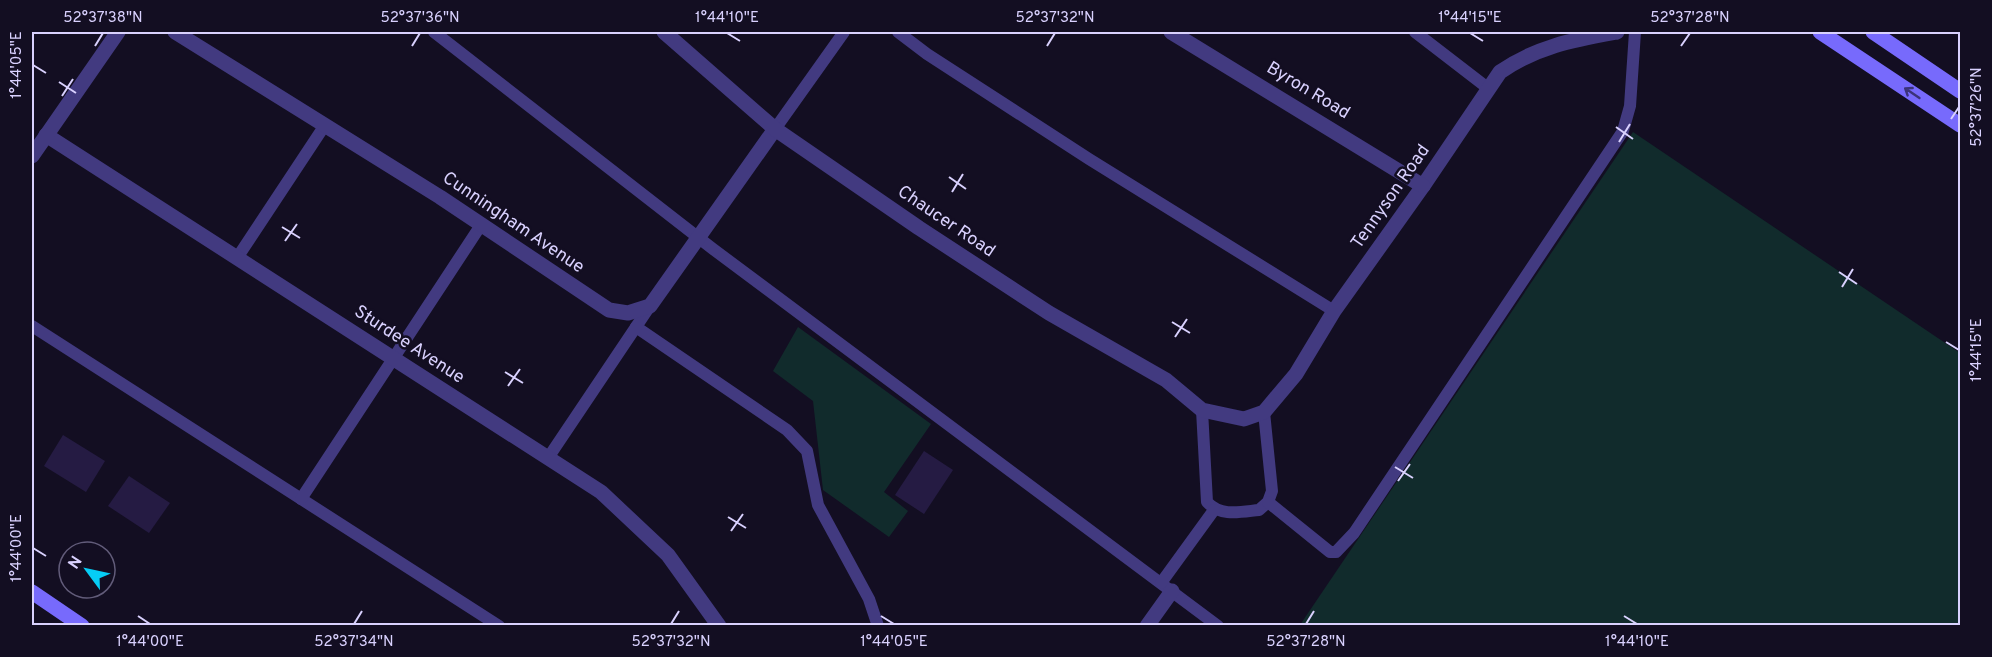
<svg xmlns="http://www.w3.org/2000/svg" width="1992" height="657" font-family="Overpass,sans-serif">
	<rect width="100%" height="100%" fill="#130e22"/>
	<g fill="#112b2c">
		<polygon points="1633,132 1960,353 1960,625 1300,625"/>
		<polygon points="798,327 931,424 884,492 908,511 889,537 823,490 813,401 773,371"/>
	</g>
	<g fill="#251b43">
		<polygon points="63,435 105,461 86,492 44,466"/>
		<polygon points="924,451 953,470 924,514 895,495"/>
		<polygon points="129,476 170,503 149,533 108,506"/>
	</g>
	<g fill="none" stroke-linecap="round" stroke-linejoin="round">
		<g stroke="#423a80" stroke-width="12">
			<polyline points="434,32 713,249 1218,626"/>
			<polyline points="898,32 927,54 1089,159 1334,311"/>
			<polyline points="1415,32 1489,89"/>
			<polyline points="775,129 844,32"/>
			<polyline points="237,258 325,125"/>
			<polyline points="32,326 499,626"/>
			<polyline points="636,327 787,430 807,451 818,505 869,599 878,626"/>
			<path d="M1202,410l5,92c14,15 33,10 52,8l9,-8 4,-11 -8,-79"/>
			<polyline points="548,458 650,306"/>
			<polyline points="301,499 481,225"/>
			<polyline points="1268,502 1330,552 1336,552 1354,533 1623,131 1630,106 1635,32"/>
			<polyline points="1161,583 1214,510"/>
		</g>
		<g stroke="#423a80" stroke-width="15">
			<polyline points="175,32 440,197 609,310 628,313 650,306 775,129"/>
			<path d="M664,32l111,97 144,99 130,85 117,67 36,30 42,9 20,-7 32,-38 38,-63 89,-125 77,-114c38,-26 73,-32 117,-40"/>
			<polyline points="1171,32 1423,186"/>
			<polyline points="46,135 601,492 668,555 719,626"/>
			<polyline points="32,156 118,32"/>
			<polyline points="1147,626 1172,591"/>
		</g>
		<g stroke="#776afc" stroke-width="15">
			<polyline points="1820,32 1960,125"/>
			<polyline points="1873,32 1960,91"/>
			<polyline points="32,592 82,626"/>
		</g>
	</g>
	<defs><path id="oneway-shaft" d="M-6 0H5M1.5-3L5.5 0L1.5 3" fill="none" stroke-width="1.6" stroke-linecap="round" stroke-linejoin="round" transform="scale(1.5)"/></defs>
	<use stroke="#3b3379" href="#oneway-shaft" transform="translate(1912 93) rotate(-146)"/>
	<path fill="none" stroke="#d9d1fe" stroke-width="2" d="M727,33l13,8M1470,33l13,8M95,46l8,-13M412,46l8,-13M1047,46l8,-13M1681,46l9,-13M33,65l13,8M59,82l17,11M62,96l11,-17M1951,119l8,-12M1616,127l17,12M1619,142l11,-18M949,177l17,12M952,192l11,-18M282,227l18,11M285,241l12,-17M1839,272l18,12M1842,287l11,-18M1172,322l18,11M1175,337l12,-18M1946,342l13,8M505,372l18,11M508,386l12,-17M1395,467l18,11M1398,481l12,-17M728,517l18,11M731,531l12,-17M33,548l13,8M138,616l12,8M881,616l13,8M1624,616l13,8M354,624l8,-13M671,624l8,-13M1306,624l8,-13"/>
	<g text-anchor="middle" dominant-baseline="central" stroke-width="5" stroke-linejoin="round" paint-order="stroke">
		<g font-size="18" fill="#d9d1fe" stroke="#130e22">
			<text transform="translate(1308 91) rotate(31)">Byron Road</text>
			<text transform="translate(1391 197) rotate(-55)">Tennyson Road</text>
			<text transform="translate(946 222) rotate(34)">Chaucer Road</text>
			<text transform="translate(513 223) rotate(34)">Cunningham Avenue</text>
			<text transform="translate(409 345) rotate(33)">Sturdee Avenue</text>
		</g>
	</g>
	<rect width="1992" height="657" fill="none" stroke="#130e22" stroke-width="66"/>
	<g transform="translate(87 570) rotate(303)"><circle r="28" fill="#130e22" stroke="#625c7a" stroke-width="1.5"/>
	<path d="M0-4.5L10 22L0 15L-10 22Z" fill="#06cdf5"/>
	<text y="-9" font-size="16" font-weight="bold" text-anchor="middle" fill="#d9d1fe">N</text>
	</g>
	<rect x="33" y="33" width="1926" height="591" fill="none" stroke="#d9d1fe" stroke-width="2"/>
	<g font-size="15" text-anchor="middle" fill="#d9d1fe">
		<text x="103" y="22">52°37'38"N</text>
		<text x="420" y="22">52°37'36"N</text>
		<text x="727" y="22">1°44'10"E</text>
		<text x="1055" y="22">52°37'32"N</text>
		<text x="1470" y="22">1°44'15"E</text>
		<text x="1690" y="22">52°37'28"N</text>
		<text transform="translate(16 65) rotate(-90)" y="5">1°44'05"E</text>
		<text transform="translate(1976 107) rotate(-90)" y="5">52°37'26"N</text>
		<text transform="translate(1976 350) rotate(-90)" y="5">1°44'15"E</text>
		<text transform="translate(16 548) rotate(-90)" y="5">1°44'00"E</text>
		<text x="150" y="646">1°44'00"E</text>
		<text x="354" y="646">52°37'34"N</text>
		<text x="671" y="646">52°37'32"N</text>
		<text x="894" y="646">1°44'05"E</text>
		<text x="1306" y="646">52°37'28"N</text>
		<text x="1637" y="646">1°44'10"E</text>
	</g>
</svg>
